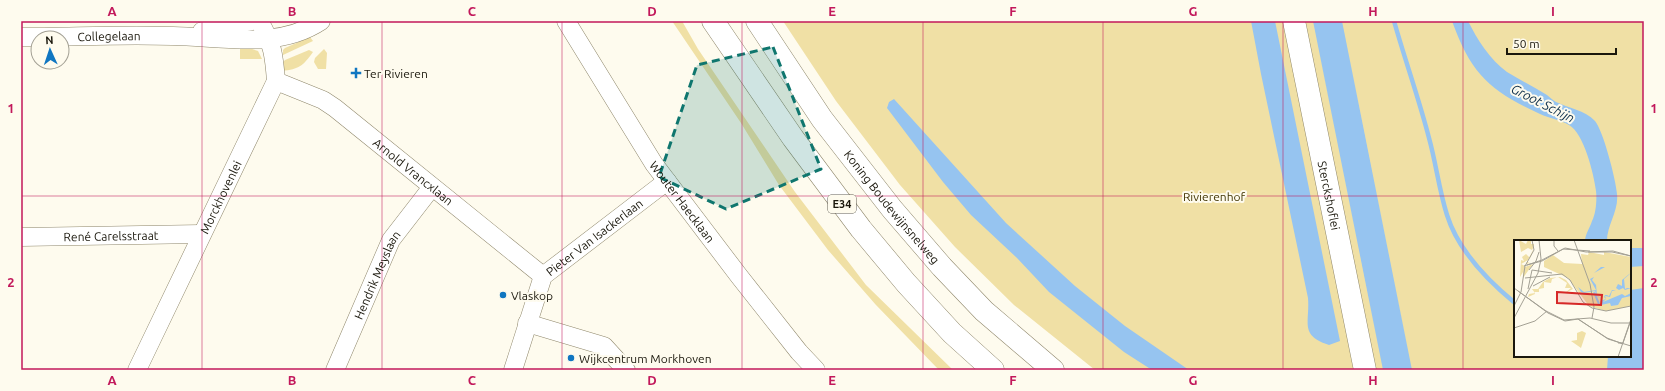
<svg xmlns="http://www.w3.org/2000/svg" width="1665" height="391" font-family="Ubuntu,sans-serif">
	<rect width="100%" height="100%" fill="#fefbee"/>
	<g fill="#f0e0a5" fill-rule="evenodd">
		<polygon points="672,21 682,21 698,49 795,192 866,285 953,370 939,370 876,305 828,250 779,185 741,123"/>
		<path d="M783,21h861v349h-549l-81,-65 -59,-58 -55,-62 -64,-84zM1515,241h115v115h-115z"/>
		<polygon points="310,37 313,41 283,55 283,50 285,48"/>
		<polygon points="249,48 258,51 262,59 240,59 240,49"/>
		<polygon points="324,49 327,53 326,69 318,69 314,62 315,58"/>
		<path d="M309,50l4,2c-10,14 -14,17 -31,19l-4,-3 7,-8z"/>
	</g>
	<g fill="#96c4f0">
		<path d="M1251,21h24l65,320 -11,4c-30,-10 -19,-22 -21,-47l-47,-224z"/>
		<polygon points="1313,21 1342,21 1412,370 1383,370"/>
		<path d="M1452,21h16c9,18 22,39 39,51 13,8 27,15 40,23 3,2 5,5 9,7 12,6 29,8 39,19 8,9 21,59 22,73 2,17 -10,31 -10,47h-22c0,-7 5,-13 7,-20 4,-8 5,-21 4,-30 -2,-16 -12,-58 -27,-66 -8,-5 -20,-7 -29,-11 -50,-23 -69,-40 -88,-93z"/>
		<polygon points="894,99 1006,223 1075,286 1125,326 1189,370 1152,370 1124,352 1049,292 1017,258 971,215 943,182 887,108 889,102"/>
		<polygon points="1630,248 1644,248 1644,266 1630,267"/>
		<polygon points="1644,288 1644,370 1607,370 1608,356 1630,356 1630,290"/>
	</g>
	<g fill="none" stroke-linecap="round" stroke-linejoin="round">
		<path stroke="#96c4f0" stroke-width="4.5" d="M1394,21c11,39 25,78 35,117 7,25 10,52 18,77 11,35 40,65 68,88"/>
		<defs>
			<g id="street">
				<path id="s1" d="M566,21l88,143 85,112 60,76 17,18"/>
				<polyline points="202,31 252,21"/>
				<path id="s2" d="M21,37c51,0 102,-3 152,-1 50,1 104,14 148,-15"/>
				<path id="s3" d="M276,81l47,19 12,8 208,168"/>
				<path id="s4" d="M21,237l180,-3"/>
				<polyline points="527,323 604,346 626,370"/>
				<path id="s5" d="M137,370l139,-289c-2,-26 -3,-37 -17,-60"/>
				<path id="s6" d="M335,370l56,-130 41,-53"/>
				<path id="s7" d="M513,370l30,-94 124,-95"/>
			</g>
			<g id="secondary">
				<path id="s8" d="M1294,21l71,349"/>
			</g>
			<g id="highway">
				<polyline points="713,21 793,138 861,229 906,283 952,333 993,370"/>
				<path id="s9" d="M757,21l65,98 70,90 50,58 42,44 69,59"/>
			</g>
		</defs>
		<use href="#street" stroke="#8f876b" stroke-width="19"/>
		<use href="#secondary" stroke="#8f876b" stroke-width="23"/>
		<use href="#highway" stroke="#8f876b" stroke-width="23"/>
		<use href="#street" stroke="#fff" stroke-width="18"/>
		<use href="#secondary" stroke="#fff" stroke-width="22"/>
		<use href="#highway" stroke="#fff" stroke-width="22"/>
	</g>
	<path fill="#0f766e" fill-opacity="0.2" stroke="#0f766e" stroke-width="3" stroke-dasharray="8 5" stroke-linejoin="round" d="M773,47l48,122 -95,40 -67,-32 38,-112z"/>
	<path fill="none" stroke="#c2185b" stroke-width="1" stroke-opacity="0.55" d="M202,21v349M382,21v349M562,21v349M742,21v349M923,21v349M1103,21v349M1283,21v349M1463,21v349M21,196h1623"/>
	<g fill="#1076c1" stroke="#fefbee" stroke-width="1.5">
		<path d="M354 67h4v4h4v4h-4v4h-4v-4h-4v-4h4z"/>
		<circle cx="503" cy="295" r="4"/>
		<circle cx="571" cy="358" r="4"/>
	</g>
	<g text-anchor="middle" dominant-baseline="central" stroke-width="4" stroke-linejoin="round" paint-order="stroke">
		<rect fill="#fefbee" stroke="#5e5b50" stroke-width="1" x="828" y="195" width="28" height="18" rx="3"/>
		<g font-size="11" font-weight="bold" fill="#1a170c">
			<text x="842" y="204">E34</text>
		</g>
		<g font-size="12" fill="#1a170c" stroke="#fefbee">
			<text stroke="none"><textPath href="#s2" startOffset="88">Collegelaan</textPath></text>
			<text stroke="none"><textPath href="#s3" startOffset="166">Arnold Vrancxlaan</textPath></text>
			<text stroke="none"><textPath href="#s8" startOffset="178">Sterckshoflei</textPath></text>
			<text stroke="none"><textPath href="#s5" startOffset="192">Morckhovenlei</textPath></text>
			<text stroke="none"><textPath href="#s1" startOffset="215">Wouter Haecklaan</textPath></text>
			<text stroke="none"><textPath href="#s9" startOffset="230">Koning Boudewijnsnelweg</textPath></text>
			<text stroke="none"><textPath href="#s4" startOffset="90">René Carelsstraat</textPath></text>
			<text stroke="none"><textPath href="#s7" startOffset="163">Pieter Van Isackerlaan</textPath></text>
			<text stroke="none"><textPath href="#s6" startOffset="104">Hendrik Meyslaan</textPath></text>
		</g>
		<g font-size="12" fill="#1a170c" stroke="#fefbee" text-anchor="start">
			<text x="364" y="73">Ter Rivieren</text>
			<text x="511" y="295">Vlaskop</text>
			<text x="579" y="358">Wijkcentrum Morkhoven</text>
		</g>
		<g font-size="12" fill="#443706" stroke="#fefbee">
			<text x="1214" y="196">Rivierenhof</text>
		</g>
		<g font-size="13" font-style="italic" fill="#0a2c49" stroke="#fefbee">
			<text transform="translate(1543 103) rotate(27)">Groot Schijn</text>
		</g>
	</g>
	<g transform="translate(1514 240)">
		<rect width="117" height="117" fill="#fefbee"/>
		<path d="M5,0l7,4 2,-4h3v4h3v4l-7,14 3,1 -4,1 2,-4 -7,4 4,2 -1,8 1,-7 8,-3 -10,14v-6l-3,5 1,-17 3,1 -2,-4 4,-3 4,4 3,-7 1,-5 -2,4 -4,-2 -7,4zM75,12l15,3v-3l27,5v49l-25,5 -17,-5 -21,-28 -24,-11v-6l9,-6 11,8 18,1 -1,-10 7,1zM44,37l-6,2 -1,4 -7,-1v6l-5,1v3h-4v2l-7,3 1,-3 6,-1 -3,-4h6l5,-7 7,-4 10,-1 6,3 7,9 -8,4 6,-5h-6l2,-5zM68,91l4,2 -5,15 -10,-7 6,-1v-7z" fill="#f0e0a5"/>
		<path d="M87,27h4l-11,6v4l-2,3 4,5 1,10 3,3v3l6,-2 -2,-2 1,-2h2l2,1 3,-6 4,1v-3l2,-4 4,2v-6l6,-5 3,-2 -7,6 1,10 2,-1h4l-6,2 -2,-2 -4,2 -3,-2v3h-4l-2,6 -5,-1 1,3 -3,3 19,-8 3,2 6,-3v3l-9,2 -4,7 -7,1 -1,-3 -9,2 1,-3 -2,-1v-3l-3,-2 -2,-5 -11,2 -3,-1 -3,-5 6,5 12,-2 -6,-11 4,-2v-4z" fill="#96c4f0"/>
		<path fill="none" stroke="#96c4f0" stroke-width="2" d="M80,52l5,12"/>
		<path fill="none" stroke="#a3a094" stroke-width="1" d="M40,0v6l4,5M60,0l16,44 4,23 -2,11M74,12h24l19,4M13,25l15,-4 23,-13 21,4 27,-1 18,5M10,26l18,-6 21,-11 27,2M15,30l7,-9 3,-9M11,38l37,-4 8,6 13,22 9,6 14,3 25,-5M19,46l17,-9M0,48l34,25 17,8 13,-2 29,19 16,6M14,49l4,-19 20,3M4,51l28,20 18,9 26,-2 21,5h20M0,66l7,-14 4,-26 9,-16 -2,-10M0,78l24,-45 3,-14 -2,-19M64,79l30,20 23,7M0,88l21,-7 12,-10M104,103h5l8,-23M104,117l13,-38"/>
		<path fill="#d62828" fill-opacity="0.15" stroke="#d62828" stroke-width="2" d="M43,52l45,3 -1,10 -44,-2z"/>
		<rect width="117" height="117" fill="none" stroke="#1a170c" stroke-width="2"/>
	</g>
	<rect width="1665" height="391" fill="none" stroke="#fefbee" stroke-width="44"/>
	<g transform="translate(50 50) rotate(357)"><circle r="19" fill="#fefbee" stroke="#a3a094"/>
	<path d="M0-3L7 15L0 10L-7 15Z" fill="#1076c1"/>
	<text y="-6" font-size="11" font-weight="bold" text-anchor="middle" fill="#1a170c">N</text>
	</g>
	<path d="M1507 48v6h109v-6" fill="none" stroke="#1a170c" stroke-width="2"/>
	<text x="1513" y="48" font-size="12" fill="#1a170c" stroke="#fefbee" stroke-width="3" paint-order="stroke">50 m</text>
	<rect x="22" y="22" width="1621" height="347" fill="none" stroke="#c2185b" stroke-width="1.5"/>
	<g font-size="13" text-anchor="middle" font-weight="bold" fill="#c2185b">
		<text x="112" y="16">A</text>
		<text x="292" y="16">B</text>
		<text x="472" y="16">C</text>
		<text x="652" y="16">D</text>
		<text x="832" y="16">E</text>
		<text x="1013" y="16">F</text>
		<text x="1193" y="16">G</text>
		<text x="1373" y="16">H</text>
		<text x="1553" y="16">I</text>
		<text x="11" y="113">1</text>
		<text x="1654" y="113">1</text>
		<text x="11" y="287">2</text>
		<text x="1654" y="287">2</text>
		<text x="112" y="385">A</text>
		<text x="292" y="385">B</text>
		<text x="472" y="385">C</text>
		<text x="652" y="385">D</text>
		<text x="832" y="385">E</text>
		<text x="1013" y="385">F</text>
		<text x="1193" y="385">G</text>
		<text x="1373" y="385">H</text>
		<text x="1553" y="385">I</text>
	</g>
</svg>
